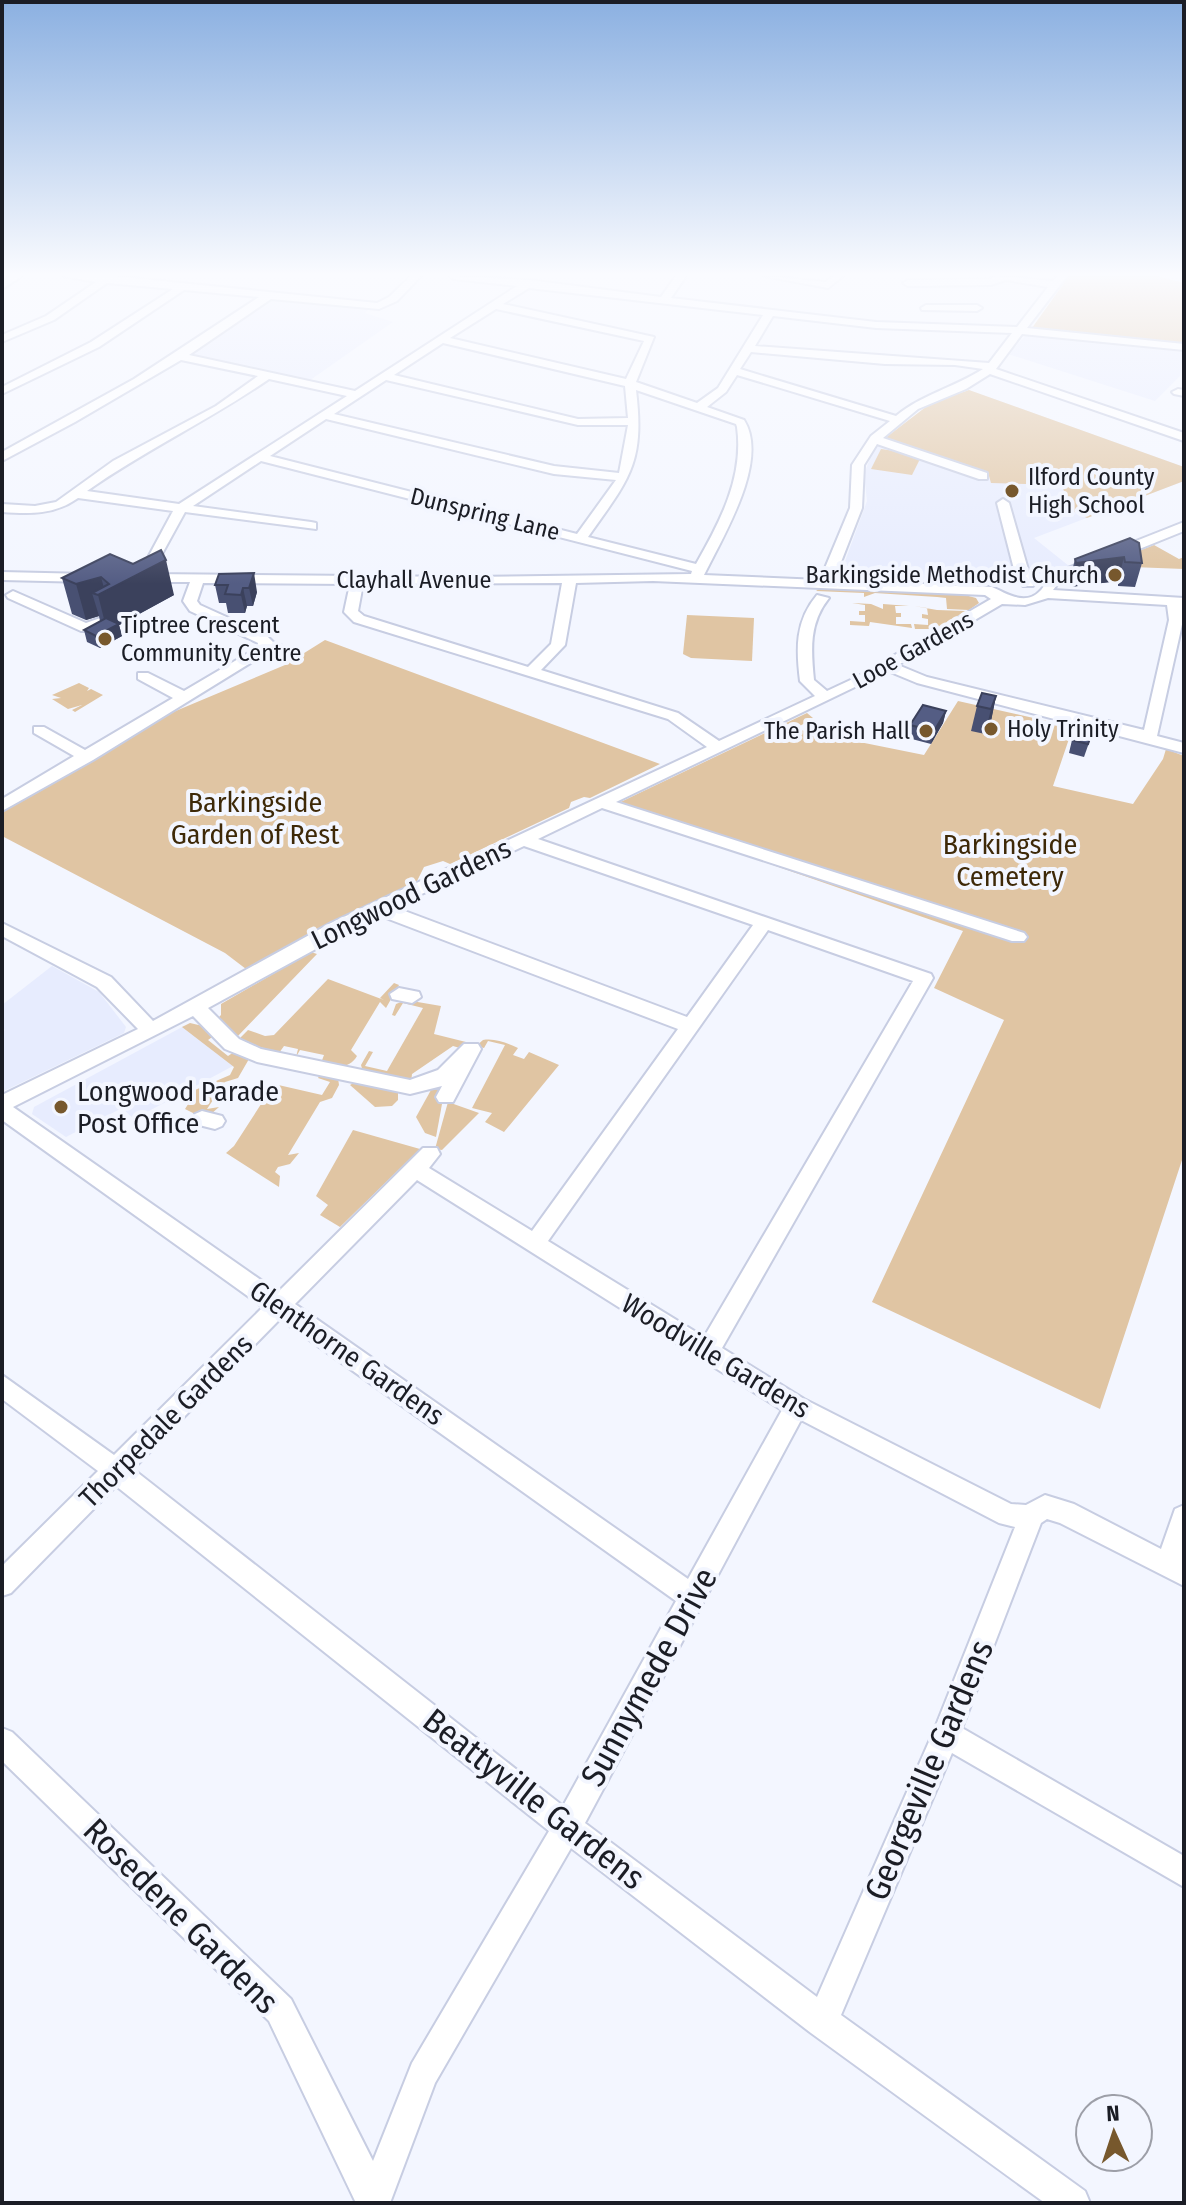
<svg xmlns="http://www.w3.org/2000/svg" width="1186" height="2205" font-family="'Fira Sans Condensed',sans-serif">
	<rect width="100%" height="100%" fill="#f3f6ff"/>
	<g fill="#e7ecfe">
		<polygon points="268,296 371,306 365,313 393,322 306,383 183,357"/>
		<polygon points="1026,335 1183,352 1180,376 1155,401 1008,354"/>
		<polygon points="969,390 1184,467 1184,481 1034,538 1069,566 1043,573 987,581 840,575 867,501 864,474 873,451 904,422"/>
		<polygon points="52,966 99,992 126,1027 124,1033 2,1092 2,1032 5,1030 2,1027 2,1005"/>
		<polygon points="184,1026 233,1066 134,1119 122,1108 66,1137 32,1114 34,1107"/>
	</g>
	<g fill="#e0c5a3">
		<polygon points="1069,276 1157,276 1184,283 1184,344 1032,328"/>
		<polygon points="969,390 1184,467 1184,481 1087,518 1070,510 1062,485 991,483 989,476 884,439 931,403"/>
		<polygon points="881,449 922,455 912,475 871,469"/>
		<polygon points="1154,545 1179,559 1184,557 1184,569 1132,567 1118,559"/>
		<polygon points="819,589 965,595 976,598 979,603 969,610 947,609 946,598 937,597 875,593 864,597 864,593 816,591"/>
		<polygon points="852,603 871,604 883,609 883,604 909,606 895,606 896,613 901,613 901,617 896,617 896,624 911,624 912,628 870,622 869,626 850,625 850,621 865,622 865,615 859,615 859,611 865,611 865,605"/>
		<polygon points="914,606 937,610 966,611 935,629 915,629 914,624 928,625 928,619 922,618 922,614 928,615 927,608"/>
		<polygon points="687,615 754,618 752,661 691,658 683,654"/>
		<polygon points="325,640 660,764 590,798 584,797 571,802 569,808 450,864 443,861 424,867 417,881 246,969 225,953 2,836 2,812 159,718 285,665"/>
		<polygon points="79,683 89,688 87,691 91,689 103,695 75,712 72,710 82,705 68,709 52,699 61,698 52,695"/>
		<polygon points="958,701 1073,727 1053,786 1133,804 1163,759 1166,749 1184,756 1184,1154 1100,1409 872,1302 1004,1020 934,988 963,931 608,808 807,713 813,718 795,729 924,755"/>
		<polygon points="311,952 317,954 236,1038 216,1020 221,1015 221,1004"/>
		<path d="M328,979l56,21 -4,-2 14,-15 5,2 -13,23 -6,-6 -29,48 6,6c-9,15 -21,9 -36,7l3,-8 -24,-5 -4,7 2,-8 -14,-3 -5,7 -41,-13 10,-10 17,6 9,-1z"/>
		<polygon points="406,1000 441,1006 434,1034 466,1042 463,1049 453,1046 412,1074 411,1083 363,1072 361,1065 369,1051 373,1052 365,1066 387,1071 423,1008 403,1003 395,1016 392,1015 396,1004"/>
		<polygon points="190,1023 207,1027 215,1035 208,1040 228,1056 237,1050 249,1059 238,1078 225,1082 207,1109 219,1107 211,1114 199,1116 185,1109 192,1098 188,1093 230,1075 234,1067 182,1027"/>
		<path d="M483,1040c12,-2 24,3 35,8l-5,7 11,4 5,-7 30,13 -55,67 -19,-10 7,-9 -20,-5 33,-63 -17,-4 -4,7 -8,-2z"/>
		<polygon points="322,1072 338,1078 339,1085 332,1098 320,1102 288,1155 299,1153 290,1164 278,1167 275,1172 280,1176 279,1187 226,1153 234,1146 274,1084 322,1095 330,1082 318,1078"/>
		<polygon points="355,1082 393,1089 398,1092 398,1100 392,1106 375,1107 350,1085"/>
		<polygon points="446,1082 436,1137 425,1133 416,1117 431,1090"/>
		<polygon points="448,1102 479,1113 442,1150 435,1149"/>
		<polygon points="353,1130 420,1149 340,1227 320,1215 328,1205 316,1196"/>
	</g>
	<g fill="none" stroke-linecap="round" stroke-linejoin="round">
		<defs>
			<g id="minor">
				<polygon points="11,276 22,276 2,289 2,282"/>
				<path d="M63,276h50l264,27 12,-6 22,-21h10l-24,25 -18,8 -108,-10 -82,56 166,36 162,-105 -63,-7 -5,-3 80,4 132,17 15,-21h10l-15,22 205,24 141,5 31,-40 -42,-7 -15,5 -83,1 -5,-3 5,-3 82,-1 6,-3 57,5 4,-5h10l-40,52 157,16v6l-162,-16 -26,35 188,64v8l-194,-67 -24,15 -48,20 -35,29 104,35v6h-8l-102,-35 -13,21 -2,43 -28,72 158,7c12,5 33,20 48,4 3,-2 7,-11 10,-16l134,-53v9l-124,50 -7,9 131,8 -1,22 -26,116 27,7v10l-267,-70 -29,-12 -272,131 408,131 3,4 -3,4h-12l-410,-133 -64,31 393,135 2,4 -211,370 82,51 207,105 15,1 19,-10 29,9 87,45 14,-40 9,-4v81l-124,-63 -13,-4 -6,4 -79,205 222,128v31l-232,-134 -111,262 244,176 5,12h-45l-234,-170 -240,-185 -136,235 -45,120h-34l-87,-182 -267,-260v-33l10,4 279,267 82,162 39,-98 137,-232 -433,-345 -105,107 -9,3v-30l96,-95 -96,-72v-24l112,80 149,-148 -261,-187v-25l136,-66 -41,-42 -95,-51v-13l109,54 42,44 178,-98 376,-176 -39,-28 -314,-97 -10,-10 6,-28 -147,-1 -6,18 3,4 66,30 7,7 24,10v6h-10l-17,-7 -177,109 -91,51v-12l72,-43 -40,-23v-6h10l41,23 88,-52 -35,-19v-6h10l36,18 73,-43 1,-5 -68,-32 -7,-10 7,-19h-46l-7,-4 36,-67 -95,-13c-24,17 -48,16 -76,14v-8l33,2 21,-4 57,-41 103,-55 42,-30 -77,-16 -106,62 -73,39v-9l132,-73 125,-82 -75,-7 -85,57 -97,47v-7l89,-45 82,-53 -66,-6 -53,37 -52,22v-7l44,-19 50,-34zM529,288l234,27 -45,73 -21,15 -61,-21 18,-45 -151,-33zM496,309l148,32 -18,38 -176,-41zM773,316l103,12 136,5 -23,30 -234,-17zM443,343l182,43 3,32 -50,1 -184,-44zM751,352l134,12 70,1 28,4c-28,18 -62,26 -87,47l-156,-47zM737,375l153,46 -19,15 -19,29 -2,43 -30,72 -116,-5c18,-37 66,-114 40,-155l-37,-13 19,-15zM269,379l78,17 -168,108 -92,-13c58,-41 123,-71 182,-112zM386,380l192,45h50l-9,48 -65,-7 -220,-52zM636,390l100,34 1,3c7,50 -17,95 -41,137l-108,-27c41,-58 57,-73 48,-147zM326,419l228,55 62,6 -39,54 -307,-78zM261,461l431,110 -1,3 -224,3 -316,-3 34,-62 131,17v-6l-5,-1 -118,-16zM653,581l332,14 6,4 -134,78 -30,14 -13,-11c-3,-31 -5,-57 15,-82l-12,-3c-22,26 -21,54 -17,86l15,15 -96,45 -41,-28 -137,-43 24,-25 11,-62zM562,583l-11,61 -23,23 -164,-51 -6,-5 5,-27zM1048,598l119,7 2,15 -25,110 -217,-53 -29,-12 104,-61 23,1zM524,846l229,79 -66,92 -293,-110zM378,915l300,114 -146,202 -103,-63 11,-14 -3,-6h-14l-145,144 -265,-185 180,-91 32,33 32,13 153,32 32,-8 -6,11 3,5h14l28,-53 -3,-5h-14l-26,26 -28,10 -149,-31 -22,-10 -31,-31zM768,930l145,51 -209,356 -156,-96zM417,1180l365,230 -94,169 -393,-275zM280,1319l396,282 -113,205 -430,-337zM801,1420l198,103 16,4 -80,201 -118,269 -232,-174z"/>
				<polygon points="764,276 826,282 833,276 843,276 828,288"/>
				<polygon points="926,305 977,305 982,308 977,311 922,310 921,308"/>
				<polygon points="1178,389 1184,390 1184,396 1174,394 1172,392"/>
				<polygon points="1003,499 1009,503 1029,573 1035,583 1033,586 1023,586 1015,573 997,503"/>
				<polygon points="2,572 88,574 95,578 88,582 2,580"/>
				<polygon points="13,591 86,623 109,615 116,619 91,631 81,631 8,598 6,595"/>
				<polygon points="399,988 419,992 421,997 412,1003 392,999 390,994"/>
				<polygon points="202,1111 222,1116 225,1121 222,1126 215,1129 195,1124 192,1119 195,1114"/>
			</g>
		</defs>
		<use href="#minor" stroke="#c7cde2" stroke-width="4"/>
		<use href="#minor" fill="#fff" fill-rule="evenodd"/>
	</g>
	<g fill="#485072">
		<polygon points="1130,538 1142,563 1135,587 1118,586 1118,581 1070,587 1069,583 1075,559"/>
		<polygon points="110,554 174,595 119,625 122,636 100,648 87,642 84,630 100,621 99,616 86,620 72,614 62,578"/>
		<polygon points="219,574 257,592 253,606 247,606 245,613 228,613 226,603 219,603 215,585"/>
		<polygon points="996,696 991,721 985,734 971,731 977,706"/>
		<polygon points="946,711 943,723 931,744 908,738 910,725"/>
		<polygon points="1091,737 1084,757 1069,753 1072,740"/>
	</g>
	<g fill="#3b415c">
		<polygon points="1124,557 1118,581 1070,587 1076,563"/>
		<polygon points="166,560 174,595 119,625 122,636 100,648 96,636 107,631 98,595 92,593 99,616 86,620 76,584 101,577 105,592"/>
		<polygon points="254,573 257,592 253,606 249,588"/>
		<polygon points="243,588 247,606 245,613 241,595"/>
		<polygon points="996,696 991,721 985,734 991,709"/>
		<polygon points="946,711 943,723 931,744 934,731"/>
	</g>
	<g fill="#545d84" stroke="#3b415c" stroke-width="2">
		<polygon points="1130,538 1139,543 1142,563 1125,562 1124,557 1076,563 1075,559"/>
		<polygon points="161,550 166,560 98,595 92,593 109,584 101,577 76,584 62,578 110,554 133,564"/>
		<polygon points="254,573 249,588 243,588 241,595 225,594 228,585 215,585 219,574"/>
		<polygon points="106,618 119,624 96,636 84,630"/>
		<polygon points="982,693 996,696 991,709 977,706"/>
		<polygon points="923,705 946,711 934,731 910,725"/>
		<polygon points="1080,721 1095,724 1088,744 1072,740"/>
	</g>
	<linearGradient id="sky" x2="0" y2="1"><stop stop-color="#8bb0e1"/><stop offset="0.47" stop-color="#fafbff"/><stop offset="1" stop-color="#fafbff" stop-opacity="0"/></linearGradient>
	<rect width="1186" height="584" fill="url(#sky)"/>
	<g fill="#77582d" stroke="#f3f6ff" stroke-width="3">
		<circle cx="1012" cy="491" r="8"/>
		<circle cx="1115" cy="575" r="8"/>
		<circle cx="105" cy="639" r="8"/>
		<circle cx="991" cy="729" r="8"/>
		<circle cx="926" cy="731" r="8"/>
		<circle cx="61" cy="1107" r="8"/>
	</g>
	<g text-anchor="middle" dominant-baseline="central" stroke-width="8" stroke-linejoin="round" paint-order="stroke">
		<g font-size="24" fill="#1b1d25" stroke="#f3f6ff" text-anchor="start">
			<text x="1028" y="477">Ilford County<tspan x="1028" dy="28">High School</tspan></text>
			<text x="1099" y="575" text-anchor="end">Barkingside Methodist Church</text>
			<text x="121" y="625">Tiptree Crescent<tspan x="121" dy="28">Community Centre</tspan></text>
			<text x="1007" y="729">Holy Trinity</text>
			<text x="910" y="731" text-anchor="end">The Parish Hall</text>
		</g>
		<g font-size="24" fill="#1b1d25" stroke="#f3f6ff">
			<text transform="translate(485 514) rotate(14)">Dunspring Lane</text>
			<text x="414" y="580">Clayhall Avenue</text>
			<text transform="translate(913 650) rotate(-29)">Looe Gardens</text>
		</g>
		<g font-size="28" fill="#3e2908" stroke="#f3f6ff">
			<text x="255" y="802">Barkingside<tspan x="255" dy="32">Garden of Rest</tspan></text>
			<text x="1010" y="844">Barkingside<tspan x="1010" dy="32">Cemetery</tspan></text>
		</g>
		<g font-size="28" fill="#1b1d25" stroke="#f3f6ff">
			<text transform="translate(411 894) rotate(-26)">Longwood Gardens</text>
			<text transform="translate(347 1353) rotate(35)">Glenthorne Gardens</text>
			<text transform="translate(716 1356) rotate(31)">Woodville Gardens</text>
			<text transform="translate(166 1421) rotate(-45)">Thorpedale Gardens</text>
		</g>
		<g font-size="28" fill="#1b1d25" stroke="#f3f6ff" text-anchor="start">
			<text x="77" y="1091">Longwood Parade<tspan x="77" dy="32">Post Office</tspan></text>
		</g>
		<g font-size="34" fill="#1b1d25" stroke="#f3f6ff">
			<text transform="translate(649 1677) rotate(-61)">Sunnymede Drive</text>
			<text transform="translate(929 1770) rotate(-67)">Georgeville Gardens</text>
			<text transform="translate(534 1799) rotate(38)">Beattyville Gardens</text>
			<text transform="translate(181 1916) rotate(45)">Rosedene Gardens</text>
		</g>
	</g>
	<rect width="1186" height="2205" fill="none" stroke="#1b1d25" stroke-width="8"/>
	<g transform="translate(1114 2133) rotate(357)"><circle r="38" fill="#f3f6ff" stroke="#9d9fa8" stroke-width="2"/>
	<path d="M0-6L14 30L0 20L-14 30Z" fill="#77582d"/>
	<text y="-12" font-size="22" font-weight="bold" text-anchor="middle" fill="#1b1d25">N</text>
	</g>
</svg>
